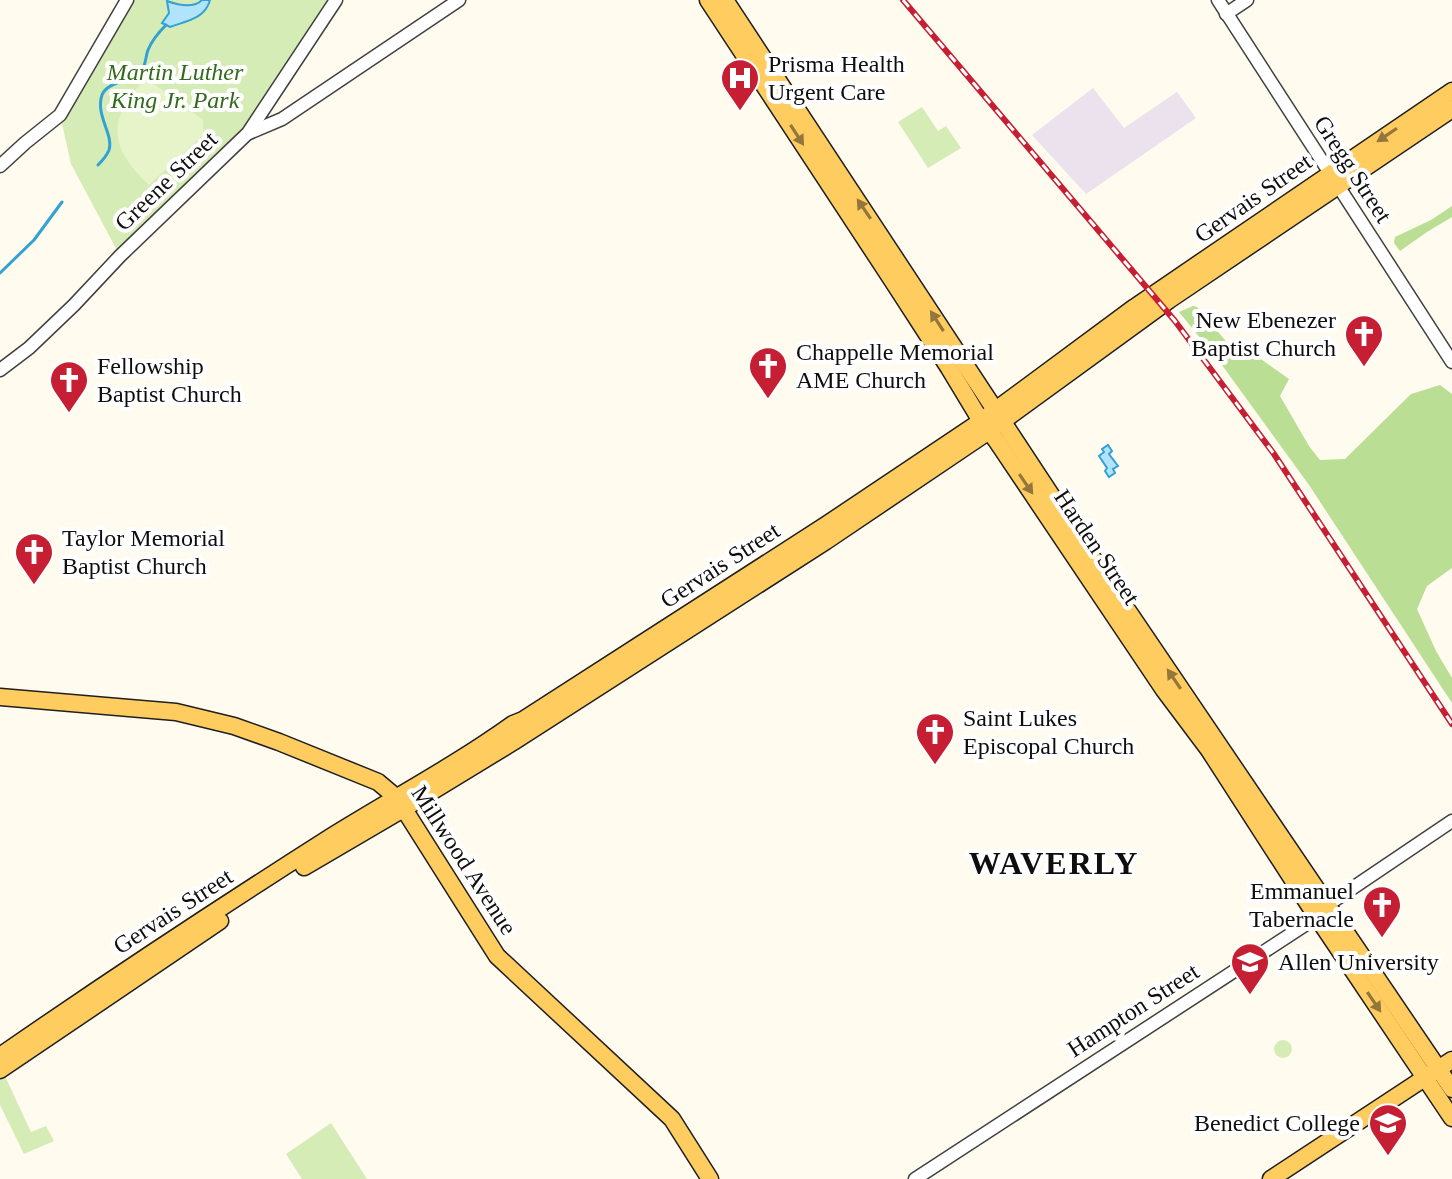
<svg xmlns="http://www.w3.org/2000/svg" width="1452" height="1179" font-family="'Times New Roman',serif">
	<rect width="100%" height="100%" fill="#fffbef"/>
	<polygon fill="#ebe2ed" points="1093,88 1124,128 1177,92 1196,118 1086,194 1032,135"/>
	<g fill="#d6ecb6">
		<polygon points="127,0 336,0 248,133 120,256 71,164 60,115"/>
		<polygon points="922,107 938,131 946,126 961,148 928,168 898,122"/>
		<circle cx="1283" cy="1049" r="9"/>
		<polygon points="4,1074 31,1132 46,1126 54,1141 24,1154 0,1105 0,1077"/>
		<polygon points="331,1123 367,1179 302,1179 286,1154"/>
	</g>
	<g fill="#bbde95">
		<polygon points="1452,206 1452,217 1427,232 1400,251 1394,243 1395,237 1431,220"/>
		<polygon points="1193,306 1197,307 1236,353 1258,357 1289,379 1280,396 1309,446 1320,460 1345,459 1411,394 1440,385 1452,394 1452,568 1427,586 1417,609 1436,651 1452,678 1452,703 1309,485 1219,361 1179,312"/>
	</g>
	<path fill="#e7f3c9" d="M146,78l57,42v15l-54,50c-41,-38 -42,-67 -3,-107z"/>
	<g fill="#b1e4fa" stroke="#34a1d5" stroke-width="2">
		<path d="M202,0h8c-5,19 -24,21 -40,27l-8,-4 7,-10 -2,-12c11,4 26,8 35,-1z"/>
		<polygon points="1108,445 1112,451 1109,454 1118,466 1113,469 1115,473 1109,477 1105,471 1107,468 1099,456 1104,452 1102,449"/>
	</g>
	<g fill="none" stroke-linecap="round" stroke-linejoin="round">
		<g stroke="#34a1d5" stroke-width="3">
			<path d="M98,165c4,-4 9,-10 11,-15 5,-15 -14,-35 -7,-55 5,-13 28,-14 38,-22 6,-6 5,-15 8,-23 4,-10 11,-18 18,-25"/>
			<polyline points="0,273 34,240 62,202"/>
		</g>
		<defs>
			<g id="minor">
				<polyline points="1218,0 1452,362"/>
				<polyline points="1226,14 1247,0"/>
				<polyline points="249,133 282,119 459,0"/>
				<polyline points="0,166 25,143 60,115 127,0"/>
				<polyline points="0,370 29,348 74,305 120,256 248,133 336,0"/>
				<polyline points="915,1179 1308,923 1326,906 1452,821"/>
			</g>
			<g id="major">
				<polyline points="708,0 894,283 949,368 981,421 996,440 1164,690 1209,750 1309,905 1452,1118"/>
				<polyline points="725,0 1109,583 1452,1089"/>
				<polyline points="0,697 176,712 234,726 279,742 378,782 397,798 497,956 672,1119 710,1179"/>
				<polyline points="304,867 403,809 513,742 826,541 989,431 1169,300 1452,109"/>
				<path d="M0,1056c107,-74 216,-146 326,-216 62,-39 127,-73 187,-116l10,-4 303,-195 148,-99 161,-119 317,-216"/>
				<polyline points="0,1070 220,921"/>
				<polyline points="1271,1179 1452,1060"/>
			</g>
		</defs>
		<use href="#minor" stroke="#414141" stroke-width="15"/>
		<use href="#major" stroke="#1f1f1f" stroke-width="19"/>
		<use href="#minor" stroke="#fff" stroke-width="12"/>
		<use href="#major" stroke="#ffcc5f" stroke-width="16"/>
		<defs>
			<polyline id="rail" points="903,0 1175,321 1274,454 1452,724"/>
		</defs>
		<use href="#rail" stroke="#c61e33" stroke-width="6"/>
		<use href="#rail" stroke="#fff" stroke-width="3" stroke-dasharray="9" stroke-linecap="butt"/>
	</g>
	<defs><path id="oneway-solid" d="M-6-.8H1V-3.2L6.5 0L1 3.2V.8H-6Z" transform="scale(2)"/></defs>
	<g fill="#93763b">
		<use href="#oneway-solid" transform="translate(797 135) rotate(57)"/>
		<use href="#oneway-solid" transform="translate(1387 135) rotate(146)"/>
		<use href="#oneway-solid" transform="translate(864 209) rotate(-124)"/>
		<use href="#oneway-solid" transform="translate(937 321) rotate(-123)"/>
		<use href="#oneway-solid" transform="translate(1026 484) rotate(56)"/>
		<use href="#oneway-solid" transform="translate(1174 679) rotate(-124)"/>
		<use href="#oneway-solid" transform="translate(1374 1002) rotate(56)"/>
	</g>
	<defs>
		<symbol id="hospital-pin" viewBox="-11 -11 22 30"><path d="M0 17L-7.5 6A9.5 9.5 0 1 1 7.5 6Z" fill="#c61e33" stroke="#fff"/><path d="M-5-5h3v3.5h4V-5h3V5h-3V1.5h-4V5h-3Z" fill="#fff"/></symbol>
		<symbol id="church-pin" viewBox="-11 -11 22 30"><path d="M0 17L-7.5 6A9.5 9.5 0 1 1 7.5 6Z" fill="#c61e33" stroke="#fff"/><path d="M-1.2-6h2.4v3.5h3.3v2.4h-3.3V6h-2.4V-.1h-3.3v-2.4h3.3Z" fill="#fff"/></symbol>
		<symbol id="university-pin" viewBox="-11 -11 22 30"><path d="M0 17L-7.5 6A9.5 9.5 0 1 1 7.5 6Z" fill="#c61e33" stroke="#fff"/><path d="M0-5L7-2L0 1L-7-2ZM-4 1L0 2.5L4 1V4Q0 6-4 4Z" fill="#fff"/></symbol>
	</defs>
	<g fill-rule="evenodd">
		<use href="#hospital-pin" x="718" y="56" width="44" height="60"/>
		<use href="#church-pin" x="1342" y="312" width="44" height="60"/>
		<use href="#church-pin" x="746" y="344" width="44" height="60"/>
		<use href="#church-pin" x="47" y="358" width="44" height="60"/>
		<use href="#church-pin" x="12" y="530" width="44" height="60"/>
		<use href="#church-pin" x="913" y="710" width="44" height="60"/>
		<use href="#church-pin" x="1360" y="883" width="44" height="60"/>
		<use href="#university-pin" x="1228" y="940" width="44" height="60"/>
		<use href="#university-pin" x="1366" y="1101" width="44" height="60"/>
	</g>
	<g text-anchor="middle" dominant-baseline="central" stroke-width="8" stroke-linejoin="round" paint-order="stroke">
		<g font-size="24" fill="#0e0e0e" stroke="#fff" text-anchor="start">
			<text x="768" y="64">Prisma Health<tspan x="768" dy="28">Urgent Care</tspan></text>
			<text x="1336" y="320" text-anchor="end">New Ebenezer<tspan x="1336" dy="28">Baptist Church</tspan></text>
			<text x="796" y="352">Chappelle Memorial<tspan x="796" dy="28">AME Church</tspan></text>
			<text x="97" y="366">Fellowship<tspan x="97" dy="28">Baptist Church</tspan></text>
			<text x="62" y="538">Taylor Memorial<tspan x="62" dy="28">Baptist Church</tspan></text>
			<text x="963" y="718">Saint Lukes<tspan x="963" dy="28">Episcopal Church</tspan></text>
			<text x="1354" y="891" text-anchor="end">Emmanuel<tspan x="1354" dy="28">Tabernacle</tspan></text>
			<text x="1278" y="962">Allen University</text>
			<text x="1360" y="1123" text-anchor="end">Benedict College</text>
		</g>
		<g font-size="24" font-style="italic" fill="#316a1a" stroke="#fff">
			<text x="175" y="72">Martin Luther<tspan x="175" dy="28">King Jr. Park</tspan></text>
		</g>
		<g font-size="24" fill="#0e0e0e" stroke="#fff">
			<text transform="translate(1353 169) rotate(57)">Gregg Street</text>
			<text transform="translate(166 181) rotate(-44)">Greene Street</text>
			<text transform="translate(1253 198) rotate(-35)">Gervais Street</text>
			<text transform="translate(1097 547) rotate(56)">Harden Street</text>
			<text transform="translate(720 565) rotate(-33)">Gervais Street</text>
			<text transform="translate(464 860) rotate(57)">Millwood Avenue</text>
			<text transform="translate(173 911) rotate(-33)">Gervais Street</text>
			<text transform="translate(1133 1010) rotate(-33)">Hampton Street</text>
		</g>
		<g font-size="32" font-weight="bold" letter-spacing="2" fill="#0e0e0e" stroke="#fff">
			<text x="1054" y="863">WAVERLY</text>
		</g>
	</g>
</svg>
